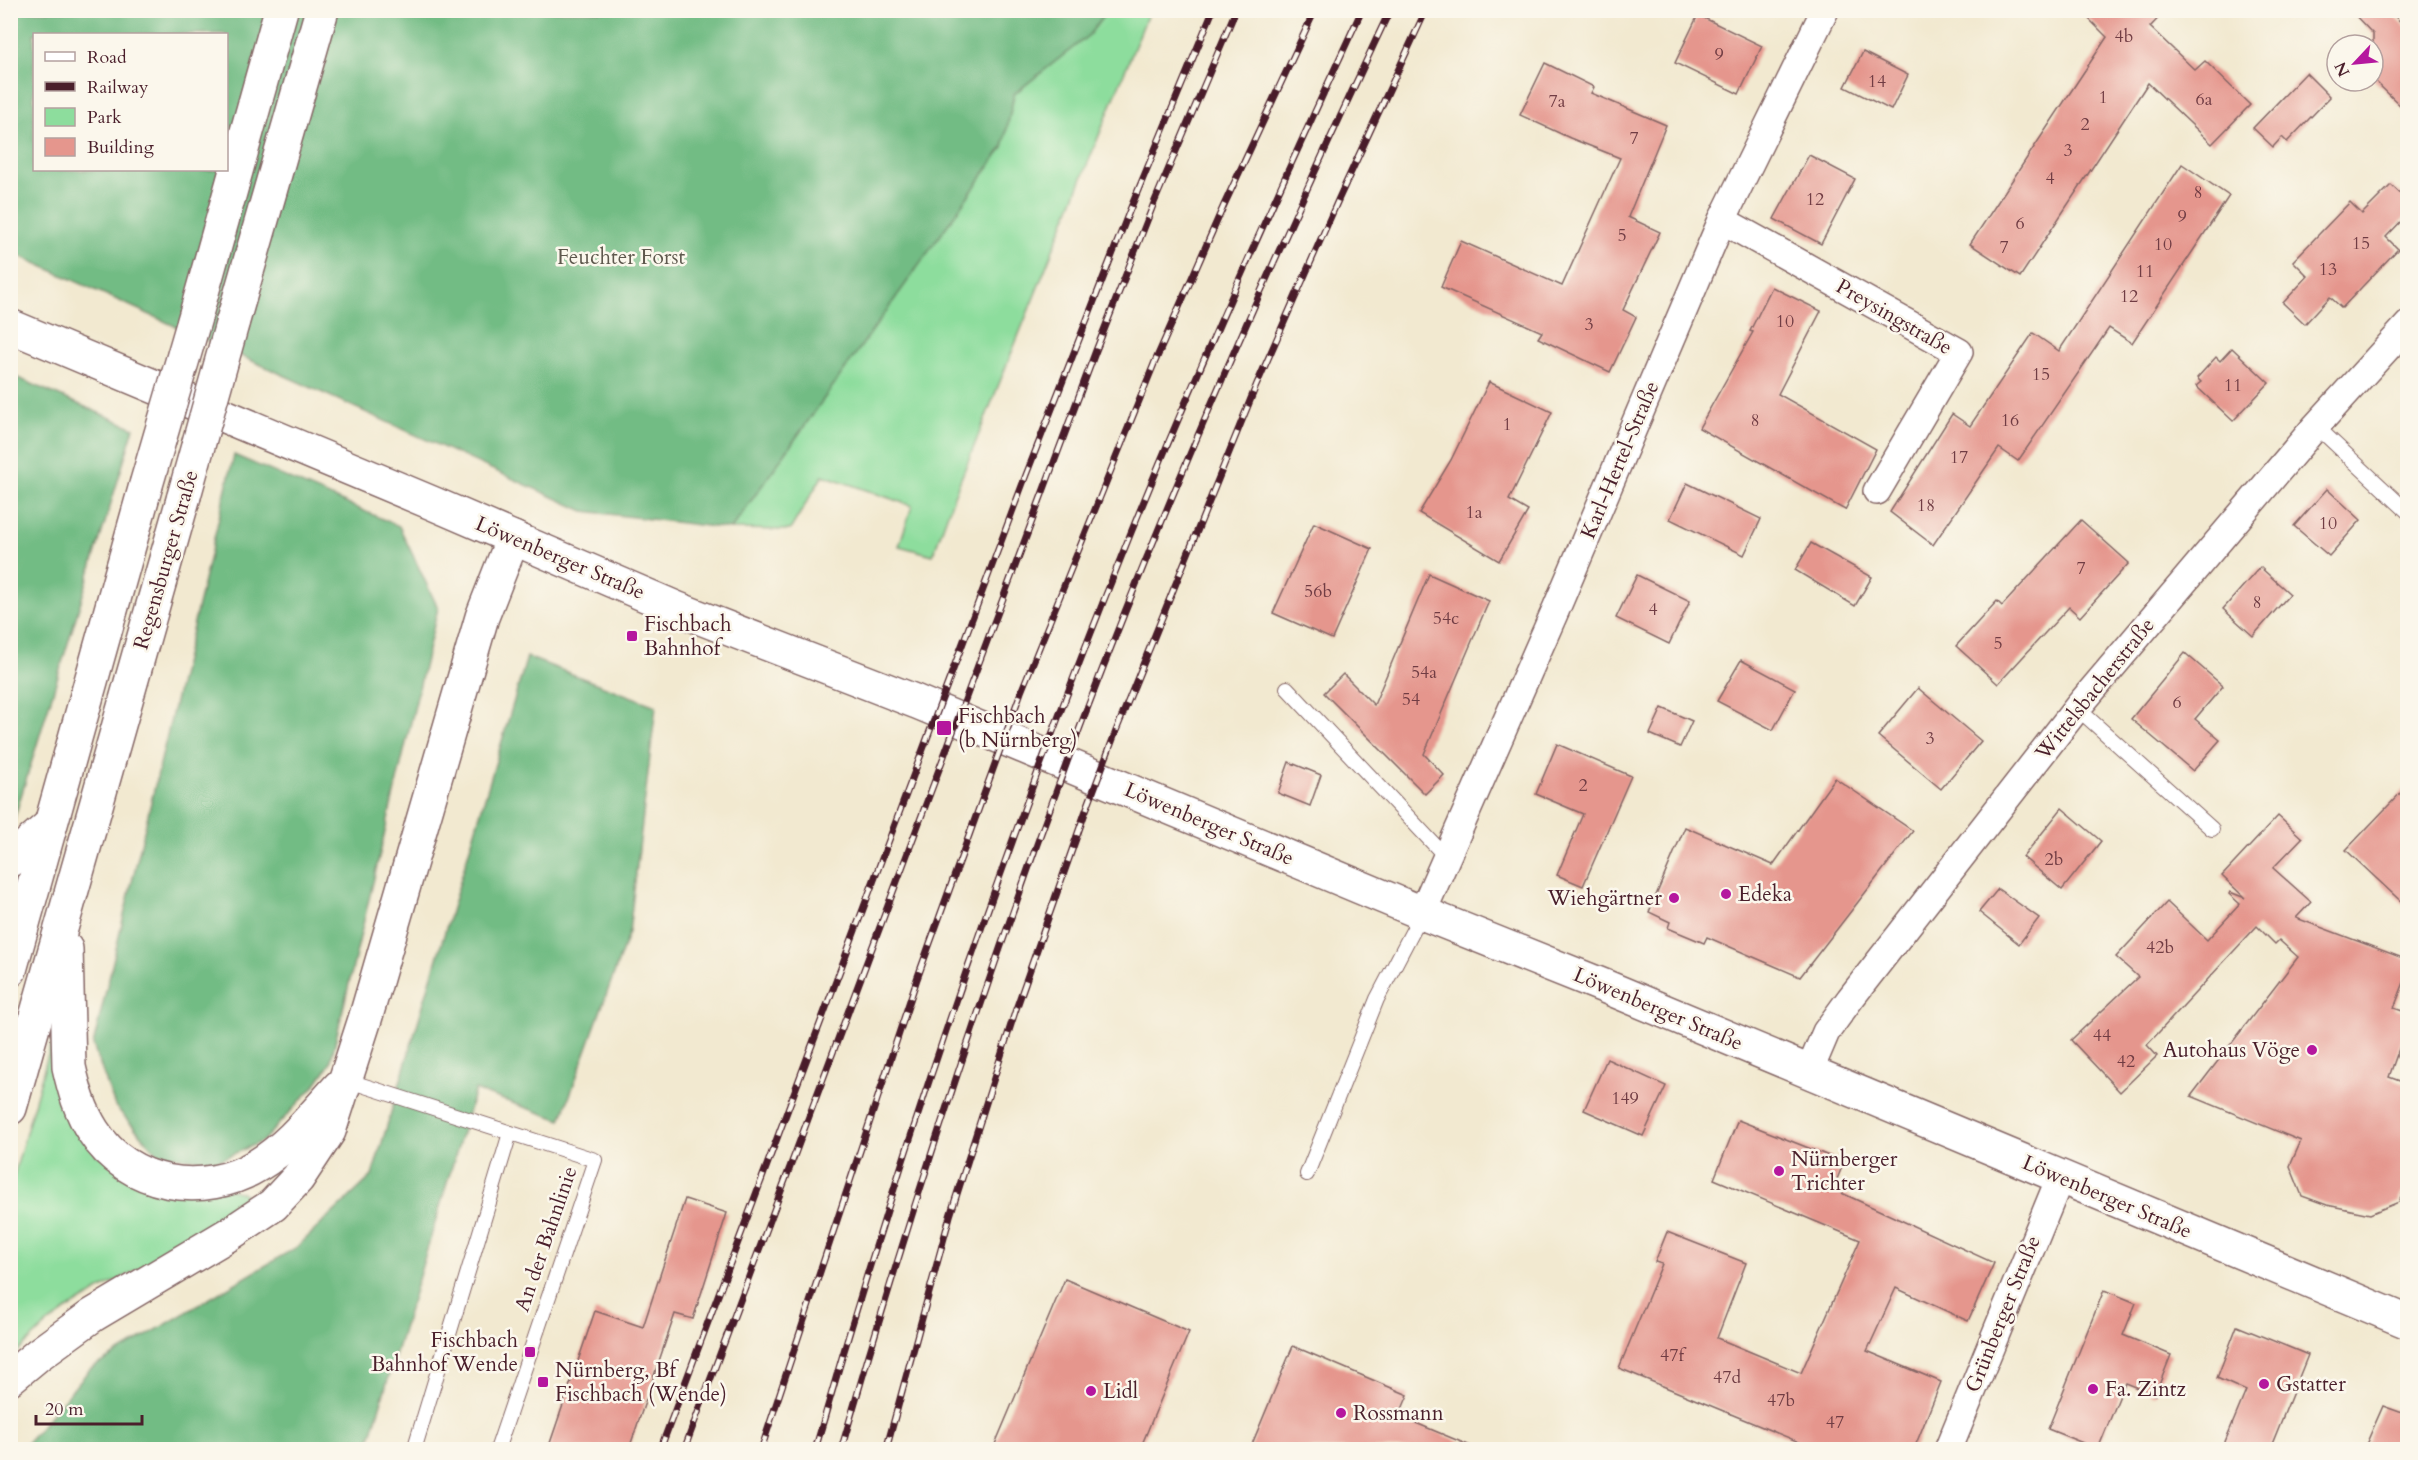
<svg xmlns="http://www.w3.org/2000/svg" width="2418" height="1460" font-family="Cardo,serif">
	<rect width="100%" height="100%" fill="#fbf7ec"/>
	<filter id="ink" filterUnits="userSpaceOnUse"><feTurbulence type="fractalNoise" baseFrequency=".0167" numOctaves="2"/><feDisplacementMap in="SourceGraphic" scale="12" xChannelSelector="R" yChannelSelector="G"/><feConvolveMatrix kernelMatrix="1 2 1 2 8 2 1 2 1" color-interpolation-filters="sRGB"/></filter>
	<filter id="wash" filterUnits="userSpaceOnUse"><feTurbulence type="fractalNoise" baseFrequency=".008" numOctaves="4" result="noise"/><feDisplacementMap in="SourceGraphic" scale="24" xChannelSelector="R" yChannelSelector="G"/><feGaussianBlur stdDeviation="1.35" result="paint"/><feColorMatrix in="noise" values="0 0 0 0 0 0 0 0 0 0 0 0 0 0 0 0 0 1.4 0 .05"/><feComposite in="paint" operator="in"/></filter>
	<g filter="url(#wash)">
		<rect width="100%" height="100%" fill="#f2e9d0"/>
		<g fill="#8ddd9d" stroke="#6c7e64" stroke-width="1.5">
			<polygon points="1107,11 1149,11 954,496 933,555 899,546 912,506 823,475 790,530 731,529 1003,147 1014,94 1089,35"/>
			<polygon points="63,1001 96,1155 243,1193 249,1198 249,1203 217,1228 101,1289 70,1308 46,1325 11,1358 11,1186"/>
		</g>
		<g fill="#72bc84" stroke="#5e6e58" stroke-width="1.5" fill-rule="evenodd">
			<path d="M11,11h1096l-18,24 -75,59 -11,53 -272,382 -147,-18 -573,-259zM34,34h192v136h-192z"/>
			<polygon points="11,375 134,428 11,829"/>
			<polygon points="234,455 399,526 438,608 330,1064 316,1084 263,1141 215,1162 158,1154 115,1106 93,1045"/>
			<polygon points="527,657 656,706 629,932 561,1120 475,1090 367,1449 21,1450 90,1369 297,1247 372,1176"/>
		</g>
		<g id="blocks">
			<g fill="#e5968d">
				<polygon points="2080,10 2166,10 2150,27 2195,70 2205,61 2250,105 2212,144 2148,83 2020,277 1970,244 2107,37"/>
				<polygon points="2350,10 2388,10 2408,29 2408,113 2373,79 2373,34"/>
				<polygon points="1698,15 1762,46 1739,94 1675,63"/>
				<polygon points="1863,52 1908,75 1891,110 1845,87"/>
				<polygon points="1545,63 1594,87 1591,93 1666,125 1628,217 1660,232 1623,310 1636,317 1610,372 1538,338 1542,332 1441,287 1461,241 1562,286 1620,158 1570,138 1520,115"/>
				<polygon points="2306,73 2330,97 2287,142 2282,137 2273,147 2253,128"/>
				<polygon points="1809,155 1855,179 1821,244 1774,219"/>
				<polygon points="2182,164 2229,196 2208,228 2132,343 2109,328 2018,461 1999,448 1933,545 1890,512 1952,414 1970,426 2033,333 2059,351"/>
				<polygon points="2391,185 2408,201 2408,214 2386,237 2398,249 2342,308 2330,297 2305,324 2283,303 2308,276 2293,261 2350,202 2362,214"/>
				<polygon points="1772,287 1821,311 1778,394 1876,449 1845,510 1699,428 1753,332 1750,331"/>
				<polygon points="2232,348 2269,383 2233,421 2196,386 2201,382 2197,378 2216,357 2220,361"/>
				<polygon points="1489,382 1552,412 1509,500 1528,511 1499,561 1419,513 1451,460"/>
				<polygon points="1687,483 1761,519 1744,555 1670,519"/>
				<polygon points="2327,489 2361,520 2329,556 2294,526"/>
				<polygon points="2081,520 2129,563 2080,617 2069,607 1998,684 1956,646 1997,601 2002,606"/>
				<polygon points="1314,523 1372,549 1332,639 1273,613"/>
				<polygon points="1811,543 1872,577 1855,606 1795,570"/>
				<polygon points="2260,567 2290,594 2253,636 2223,609"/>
				<polygon points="1429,574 1489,601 1424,754 1444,775 1425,794 1324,693 1343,674 1374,705"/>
				<polygon points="1637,575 1690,601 1669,644 1616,618"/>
				<polygon points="2185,653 2223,686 2195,719 2220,740 2193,771 2131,719"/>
				<polygon points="1741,660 1795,689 1773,730 1717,701"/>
				<polygon points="1918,688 1981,741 1941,789 1878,736"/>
				<polygon points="1662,708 1692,721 1680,747 1650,734"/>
				<polygon points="1557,744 1631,776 1583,886 1557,875 1583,814 1536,794"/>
				<polygon points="1289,762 1321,775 1310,806 1278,793"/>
				<polygon points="1835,778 1913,831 1800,977 1707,937 1704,943 1668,928 1670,922 1649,912 1685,827 1773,865"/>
				<polygon points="2408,785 2408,908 2346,850"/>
				<polygon points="2062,808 2101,841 2062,890 2023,857"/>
				<polygon points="2278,816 2302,838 2273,868 2311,902 2296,918 2408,960 2408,972 2394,1008 2408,1013 2408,1023 2389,1077 2408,1084 2408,1181 2399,1202 2370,1214 2327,1205 2302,1196 2290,1166 2301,1141 2191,1096 2298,957 2279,940 2275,944 2257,926 2147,1045 2157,1056 2120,1092 2071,1040 2138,977 2116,957 2167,902 2207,940 2240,904 2229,894 2230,892 2245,898 2222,876"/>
				<polygon points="1998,889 2039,918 2019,944 1979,912"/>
				<polygon points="1607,1059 1666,1086 1643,1136 1584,1110"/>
				<polygon points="1738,1120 1844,1162 1833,1189 1994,1263 1968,1321 1896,1288 1867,1351 1941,1382 1914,1449 1816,1449 1619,1368 1662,1264 1655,1262 1667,1232 1746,1263 1717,1338 1801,1373 1860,1240 1714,1179"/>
				<polygon points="685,1199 727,1213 693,1319 675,1314 629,1449 548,1449 595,1311 643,1327"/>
				<polygon points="1065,1279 1189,1332 1140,1449 993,1449"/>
				<polygon points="2104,1290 2136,1303 2123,1335 2171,1355 2155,1395 2125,1383 2098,1449 2048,1429"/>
				<polygon points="2237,1326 2308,1355 2270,1449 2222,1449 2246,1391 2217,1378"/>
				<polygon points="1293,1346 1408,1395 1399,1416 1478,1449 1250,1449"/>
				<polygon points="2383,1406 2408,1415 2408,1449 2364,1449"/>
			</g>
		</g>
	</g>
	<g filter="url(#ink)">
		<use href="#blocks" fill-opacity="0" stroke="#856665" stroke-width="1.5"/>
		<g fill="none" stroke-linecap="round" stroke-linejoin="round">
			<defs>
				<g id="lane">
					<polyline points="2316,426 2408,512"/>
					<polyline points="1287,688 1446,857"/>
					<polyline points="2077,708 2212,829"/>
					<polyline points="346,1080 595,1160 497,1450"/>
					<polyline points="1307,1174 1377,999 1422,913"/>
					<polyline points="414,1450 510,1133"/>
				</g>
				<g id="street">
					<polyline points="1722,220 1959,352 1877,491"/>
					<polyline points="1422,913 1556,609 1722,220 1825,10"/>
					<polyline points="1809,1072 1826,1032 1850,999 2077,708 2316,426 2408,325"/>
					<polyline points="1948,1450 2060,1178"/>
				</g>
				<polyline id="secondary" points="10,326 432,503 678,609 917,702 1422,913 1604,986 2408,1322"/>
				<g id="primary">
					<polyline points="196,314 281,10"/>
					<polyline points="232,324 322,10"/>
					<polyline points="10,860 49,826"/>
					<path d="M66,949l3,118c5,22 11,44 24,64 35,55 110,68 165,34 32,-19 57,-52 82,-79"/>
					<polyline points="10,970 146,485"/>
					<polyline points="10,1108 184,496"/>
					<polyline points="10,1378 39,1354 93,1315 231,1233 273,1205 298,1178 329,1131 366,1016 482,617 513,538"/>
				</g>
			</defs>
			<use href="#lane" stroke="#856665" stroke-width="16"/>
			<use href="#street" stroke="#856665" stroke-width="30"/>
			<use href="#secondary" stroke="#856665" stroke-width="36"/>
			<use href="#primary" stroke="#856665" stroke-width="36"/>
			<use href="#lane" stroke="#fff" stroke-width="14"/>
			<use href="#street" stroke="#fff" stroke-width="27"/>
			<use href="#secondary" stroke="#fff" stroke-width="33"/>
			<use href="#primary" stroke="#fff" stroke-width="33"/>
			<defs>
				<g id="rail">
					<polyline points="660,1450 1026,475 1129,212 1213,10"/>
					<polyline points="684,1450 1095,353 1154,203 1236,10"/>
					<polyline points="761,1450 917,979 1021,692 1154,364 1224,205 1315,10"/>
					<path d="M815,1450c89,-310 194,-617 315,-915 72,-177 151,-351 232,-525"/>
					<path d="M841,1450c71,-246 151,-489 241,-728 92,-242 198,-478 308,-712"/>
					<polyline points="886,1450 950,1216 1015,1012 1085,813 1116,731 1256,386 1339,198 1426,10"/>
				</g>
			</defs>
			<use href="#rail" stroke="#4a1f2b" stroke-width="7"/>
			<use href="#rail" stroke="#fbf7ec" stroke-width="4.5" stroke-dasharray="14" stroke-linecap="butt"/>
			<defs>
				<g id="primary-bridge">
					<polyline points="146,485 196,314"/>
					<polyline points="184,496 232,324"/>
				</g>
			</defs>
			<use href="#primary-bridge" stroke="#856665" stroke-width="36" stroke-linecap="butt"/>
			<use href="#primary-bridge" stroke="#fff" stroke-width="33"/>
		</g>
	</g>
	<g fill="#b5179e" stroke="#fbf7ec" stroke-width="2">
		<rect x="626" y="630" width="12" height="12" rx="3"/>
		<rect x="936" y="720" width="16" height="16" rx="3"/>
		<circle cx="1726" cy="894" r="6"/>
		<circle cx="1674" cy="898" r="6"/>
		<circle cx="2312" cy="1050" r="6"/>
		<circle cx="1779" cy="1171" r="6"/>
		<rect x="524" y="1346" width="12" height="12" rx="3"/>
		<rect x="537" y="1376" width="12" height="12" rx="3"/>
		<circle cx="2264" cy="1384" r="6"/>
		<circle cx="2093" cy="1389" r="6"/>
		<circle cx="1091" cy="1391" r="6"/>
		<circle cx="1341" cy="1413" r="6"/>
	</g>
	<g text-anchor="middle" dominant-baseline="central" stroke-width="5" stroke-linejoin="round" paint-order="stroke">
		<g font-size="18" fill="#713d44">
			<text x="2124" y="36">4b</text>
			<text x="1719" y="54">9</text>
			<text x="1877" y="81">14</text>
			<text x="2103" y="97">1</text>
			<text x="2204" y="99">6a</text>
			<text x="1557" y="101">7a</text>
			<text x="2085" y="124">2</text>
			<text x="1634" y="138">7</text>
			<text x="2068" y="150">3</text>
			<text x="2050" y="178">4</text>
			<text x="2198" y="192">8</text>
			<text x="1815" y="199">12</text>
			<text x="2182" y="216">9</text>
			<text x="2020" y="223">6</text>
			<text x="1622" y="235">5</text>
			<text x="2361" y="243">15</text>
			<text x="2163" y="244">10</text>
			<text x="2004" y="247">7</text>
			<text x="2328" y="269">13</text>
			<text x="2145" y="271">11</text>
			<text x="2129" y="296">12</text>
			<text x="1785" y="321">10</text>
			<text x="1589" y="324">3</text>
			<text x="2041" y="374">15</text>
			<text x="2233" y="385">11</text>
			<text x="1755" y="420">8</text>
			<text x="2010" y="420">16</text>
			<text x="1507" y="424">1</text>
			<text x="1959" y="457">17</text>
			<text x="1926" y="505">18</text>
			<text x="1474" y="512">1a</text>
			<text x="2328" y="523">10</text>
			<text x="2081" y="568">7</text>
			<text x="1318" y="591">56b</text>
			<text x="2257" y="602">8</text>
			<text x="1653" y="609">4</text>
			<text x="1446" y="618">54c</text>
			<text x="1998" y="643">5</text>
			<text x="1424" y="672">54a</text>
			<text x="1411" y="699">54</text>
			<text x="2177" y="702">6</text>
			<text x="1930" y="738">3</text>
			<text x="1583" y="785">2</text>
			<text x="2054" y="859">2b</text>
			<text x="2160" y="947">42b</text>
			<text x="2102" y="1035">44</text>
			<text x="2126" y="1061">42</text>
			<text x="1625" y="1098">149</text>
			<text x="1672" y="1355">47f</text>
			<text x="1727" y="1377">47d</text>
			<text x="1781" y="1400">47b</text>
			<text x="1835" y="1422">47</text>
		</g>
		<g font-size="21" fill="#5e584d" stroke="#fbf7ec">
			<text x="621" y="257">Feuchter Forst</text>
		</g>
		<g font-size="21" fill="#4a1f2b" stroke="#fbf7ec">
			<text transform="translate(1894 317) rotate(30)">Preysingstraße</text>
			<text transform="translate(1620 460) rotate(-67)">Karl-Hertel-Straße</text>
			<text transform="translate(560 558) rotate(23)">Löwenberger Straße</text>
			<text transform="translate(166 560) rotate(-74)">Regensburger Straße</text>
			<text transform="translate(2095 689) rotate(-51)">Wittelsbacherstraße</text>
			<text transform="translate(1209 824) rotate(23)">Löwenberger Straße</text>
			<text transform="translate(1658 1009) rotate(23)">Löwenberger Straße</text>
			<text transform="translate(2107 1197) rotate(23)">Löwenberger Straße</text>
			<text transform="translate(546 1239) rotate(-71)">An der Bahnlinie</text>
			<text transform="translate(2003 1314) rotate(-68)">Grünberger Straße</text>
		</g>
		<g font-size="21" fill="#4a1f2b" stroke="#fbf7ec" text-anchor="start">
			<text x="644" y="624">Fischbach<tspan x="644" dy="24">Bahnhof</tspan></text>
			<text x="958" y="716">Fischbach<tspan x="958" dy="24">(b Nürnberg)</tspan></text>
			<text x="1738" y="894">Edeka</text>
			<text x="1662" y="898" text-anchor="end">Wiehgärtner</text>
			<text x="2300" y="1050" text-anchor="end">Autohaus Vöge</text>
			<text x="1791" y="1159">Nürnberger<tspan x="1791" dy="24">Trichter</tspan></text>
			<text x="518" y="1340" text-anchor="end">Fischbach<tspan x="518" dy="24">Bahnhof Wende</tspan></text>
			<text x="555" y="1370">Nürnberg, Bf<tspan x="555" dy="24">Fischbach (Wende)</tspan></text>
			<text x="2276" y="1384">Gstatter</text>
			<text x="2105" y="1389">Fa. Zintz</text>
			<text x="1103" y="1391">Lidl</text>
			<text x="1353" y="1413">Rossmann</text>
		</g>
	</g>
	<rect width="2418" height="1460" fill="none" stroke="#fbf7ec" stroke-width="36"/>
	<rect x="33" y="33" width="195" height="138" fill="#fbf7ec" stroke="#b4a19f" stroke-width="1.5"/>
	<rect x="45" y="52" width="30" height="9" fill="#ffffff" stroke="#b4a19f" stroke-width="1.5"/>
	<text x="87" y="63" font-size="18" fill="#4a1f2b">Road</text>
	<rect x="45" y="82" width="30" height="9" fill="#4a1f2b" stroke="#b4a19f" stroke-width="1.5"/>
	<text x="87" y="93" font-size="18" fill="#4a1f2b">Railway</text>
	<rect x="45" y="108" width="30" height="18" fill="#8ddd9d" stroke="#b4a19f" stroke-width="1.5"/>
	<text x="87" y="123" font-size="18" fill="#4a1f2b">Park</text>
	<rect x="45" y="138" width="30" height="18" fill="#e5968d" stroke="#b4a19f" stroke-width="1.5"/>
	<text x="87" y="153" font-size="18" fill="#4a1f2b">Building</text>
	<g transform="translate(2355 63) rotate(244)"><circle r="28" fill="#fbf7ec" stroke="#b4a19f" stroke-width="1.5"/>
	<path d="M0-4.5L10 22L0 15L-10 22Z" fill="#b5179e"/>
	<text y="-9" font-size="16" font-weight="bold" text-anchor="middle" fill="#4a1f2b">N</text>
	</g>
	<path d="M36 1415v9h106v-9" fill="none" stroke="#4a1f2b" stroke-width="3"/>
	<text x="45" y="1415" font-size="18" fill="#4a1f2b" stroke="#fbf7ec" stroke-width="4.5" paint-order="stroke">20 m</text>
</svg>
